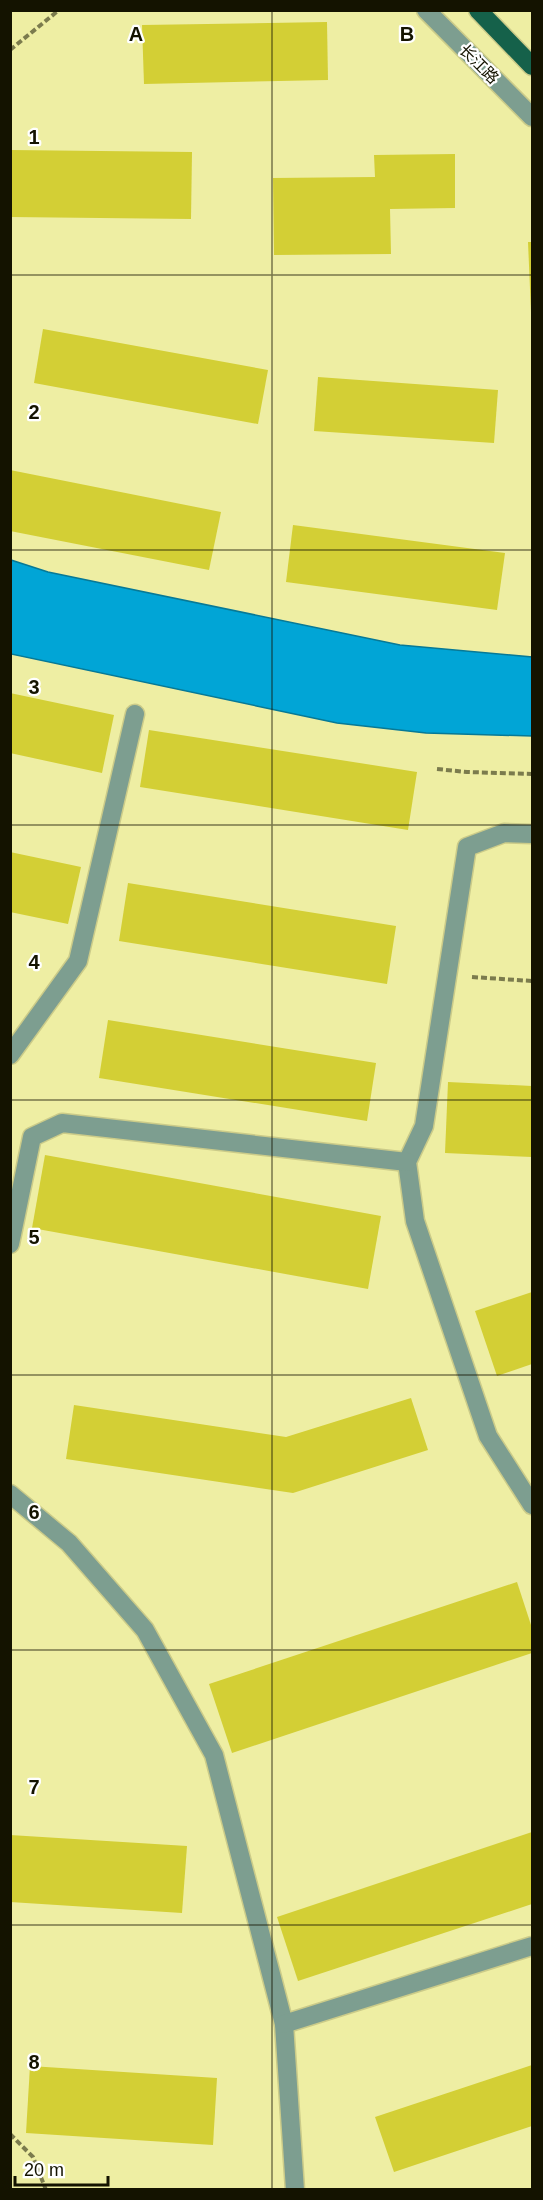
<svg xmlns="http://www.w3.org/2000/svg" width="543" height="2200" font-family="Helvetica,'Noto Sans SC',sans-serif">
	<rect width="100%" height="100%" fill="#eeeea3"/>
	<polygon fill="#01a5d6" stroke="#077996" stroke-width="1.5" points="11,560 48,572 400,645 532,657 532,736 426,733 337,723 11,654"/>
	<g fill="#d3cf35">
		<polygon points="327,22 328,80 144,84 142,25"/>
		<polygon points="10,150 192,152 191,219 10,217"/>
		<polygon points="455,154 455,208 390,209 391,254 274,255 273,178 375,177 374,155"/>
		<polygon points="528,242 532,242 532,312 531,312"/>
		<polygon points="43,329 268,370 258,424 34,383"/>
		<polygon points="318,377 498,390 494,443 314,431"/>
		<polygon points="10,470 221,512 209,570 10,531"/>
		<polygon points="293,525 505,553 497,610 286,582"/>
		<polygon points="10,693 114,715 102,773 10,753"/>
		<polygon points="149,730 417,772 408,830 140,787"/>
		<polygon points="10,852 81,867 68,924 10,912"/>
		<polygon points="128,883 396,926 387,984 119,941"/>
		<polygon points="108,1020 376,1063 367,1121 99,1078"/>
		<polygon points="448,1082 532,1086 532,1157 445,1153"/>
		<polygon points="45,1155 381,1216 368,1289 32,1228"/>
		<polygon points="532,1292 532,1364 497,1376 475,1311"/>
		<polygon points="411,1398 428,1450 293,1493 66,1459 74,1405 286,1437"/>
		<polygon points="517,1582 532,1628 532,1653 232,1753 209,1684"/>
		<polygon points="532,1832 532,1904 298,1981 277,1917"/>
		<polygon points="10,1835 187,1846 182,1913 10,1902"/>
		<polygon points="532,2065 532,2126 394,2172 375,2117"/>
		<polygon points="30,2066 217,2078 213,2145 26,2133"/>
	</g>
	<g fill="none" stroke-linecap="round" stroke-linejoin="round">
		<defs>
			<g id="minor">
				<polyline points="426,10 532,117"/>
				<polyline points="532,834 504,833 467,847 424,1126 407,1162 415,1221 488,1436 532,1505"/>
				<polyline points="10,1055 78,961 135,714"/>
				<polyline points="10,1244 32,1137 62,1123 407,1162"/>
				<polyline points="10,1494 69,1543 145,1630 214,1755 284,2024 295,2190"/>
				<polyline points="284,2024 532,1946"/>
			</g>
			<polyline id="major" points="478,10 532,66"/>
		</defs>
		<use href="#minor" stroke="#cbcb89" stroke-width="21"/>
		<use href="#major" stroke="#cbcb89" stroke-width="21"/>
		<g stroke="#7b7b4d" stroke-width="4" stroke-dasharray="6 3" stroke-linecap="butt">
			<polyline points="10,50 59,10"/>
			<polyline points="437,769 467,772 532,774"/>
			<polyline points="472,977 532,981"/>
			<polyline points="10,2134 33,2157 46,2190"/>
		</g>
		<use href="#minor" stroke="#7d9e90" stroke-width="18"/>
		<use href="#major" stroke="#15614a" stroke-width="18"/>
	</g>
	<path fill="none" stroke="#141300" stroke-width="1.5" stroke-opacity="0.55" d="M272,10v2180M10,275h522M10,550h522M10,825h522M10,1100h522M10,1375h522M10,1650h522M10,1925h522"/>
	<g text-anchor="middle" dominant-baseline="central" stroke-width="4.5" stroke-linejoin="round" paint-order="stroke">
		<g font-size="16" fill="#141300" stroke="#fff">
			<text transform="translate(479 64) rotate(45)">长江路</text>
		</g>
	</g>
	<g font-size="20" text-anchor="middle" font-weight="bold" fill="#141300" stroke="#fff" stroke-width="4.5" stroke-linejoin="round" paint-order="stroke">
		<text x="136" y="41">A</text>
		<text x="407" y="41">B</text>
		<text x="34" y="144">1</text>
		<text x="34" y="419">2</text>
		<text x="34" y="694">3</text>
		<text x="34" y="969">4</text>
		<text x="34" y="1244">5</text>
		<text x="34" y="1519">6</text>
		<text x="34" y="1794">7</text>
		<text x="34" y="2069">8</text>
	</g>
	<rect width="543" height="2200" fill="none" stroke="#141300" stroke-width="24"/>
	<path d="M15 2176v9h93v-9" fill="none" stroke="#141300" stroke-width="3"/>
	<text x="24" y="2176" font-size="18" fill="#141300" stroke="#ffffff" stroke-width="4.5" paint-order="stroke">20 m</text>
</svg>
